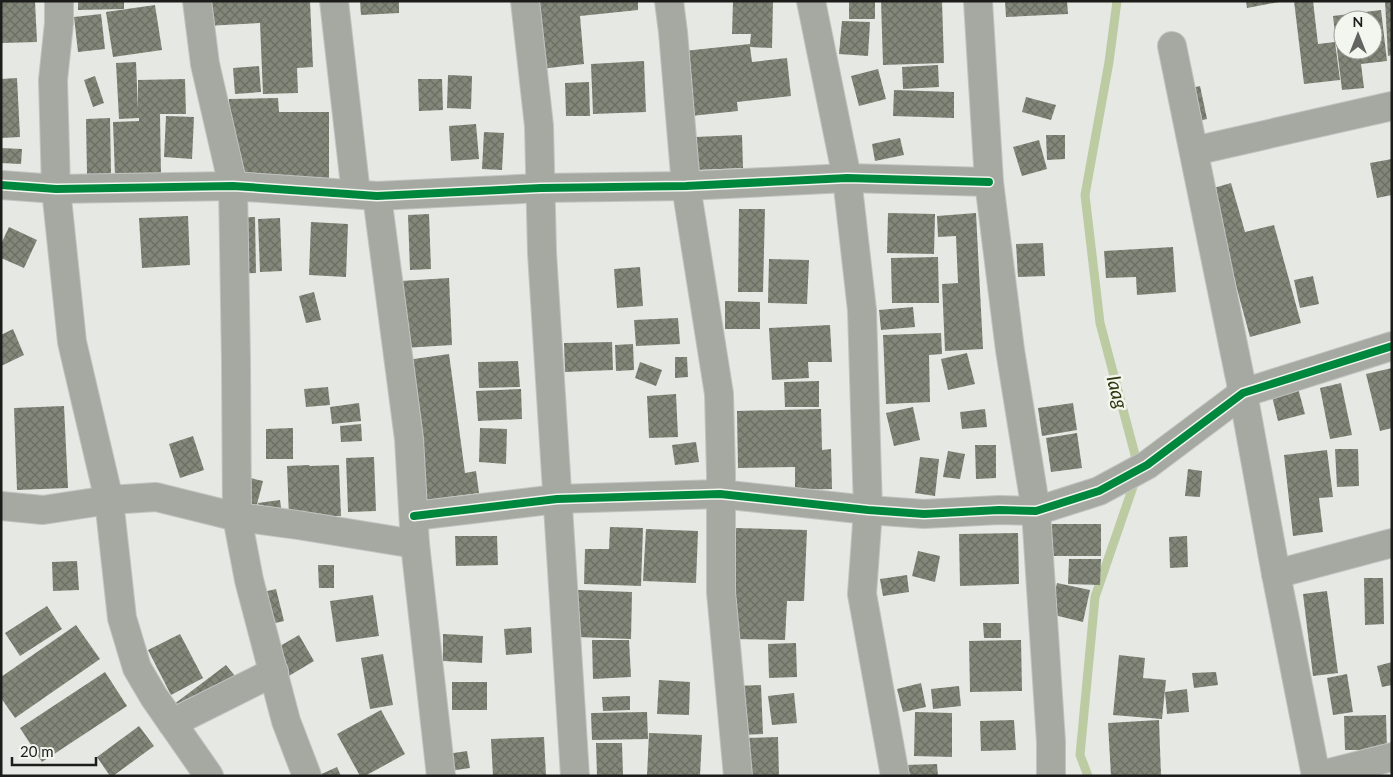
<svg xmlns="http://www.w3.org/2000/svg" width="1393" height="777" font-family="Lato,sans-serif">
	<defs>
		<pattern id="building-cross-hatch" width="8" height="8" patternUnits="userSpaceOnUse" patternTransform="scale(1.25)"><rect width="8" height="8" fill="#83877a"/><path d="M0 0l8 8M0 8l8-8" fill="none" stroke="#6a6e63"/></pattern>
	</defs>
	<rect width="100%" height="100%" fill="#e6e8e3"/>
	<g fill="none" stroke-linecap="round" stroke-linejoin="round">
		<g stroke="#bdcba2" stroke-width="9">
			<polyline points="1117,1 1109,62 1085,195 1100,323 1138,466"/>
			<polyline points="1088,776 1080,755 1095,597 1136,478"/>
		</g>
	</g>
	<g fill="url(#building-cross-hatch)" fill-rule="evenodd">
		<polygon points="35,1 37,42 1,43 1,2"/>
		<polygon points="78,1 124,1 124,9 78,10"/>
		<polygon points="204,1 310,1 313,67 297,68 298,93 263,94 260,23 206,26"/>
		<polygon points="360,1 399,1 399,13 361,15"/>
		<polygon points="533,1 638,1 638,10 580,16 584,64 540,69"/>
		<polygon points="733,1 773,1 772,48 750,47 752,62 787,58 791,96 737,102 738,111 691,116 684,51 750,44 751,34 732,34"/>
		<rect x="849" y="1" width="26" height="18"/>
		<polygon points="881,1 942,1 944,63 883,65"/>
		<polygon points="1005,1 1067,1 1068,14 1006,17"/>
		<polygon points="1246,1 1279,1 1279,2 1247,8"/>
		<polygon points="1294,1 1313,1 1318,44 1335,42 1340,80 1304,84"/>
		<polygon points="1385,1 1392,1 1392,55 1388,56"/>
		<polygon points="155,5 162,50 113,57 106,12"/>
		<path d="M1381,10l6,51 -26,3 3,24 -22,2 -9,-74zM1343,20h30v30h-30z"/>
		<polygon points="101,14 105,49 78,52 74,17"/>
		<polygon points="842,21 870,22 868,56 839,54"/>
		<polygon points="644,61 646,112 593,114 591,64"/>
		<polygon points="136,62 138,110 138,80 185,79 186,114 160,114 161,176 115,177 113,122 139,121 139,118 119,119 116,63"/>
		<polygon points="938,65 939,87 903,89 902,67"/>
		<polygon points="259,66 261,92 235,94 233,68"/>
		<polygon points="878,69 886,99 859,106 851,76"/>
		<polygon points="448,75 472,76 471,109 447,108"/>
		<polygon points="95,76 104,103 93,107 84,80"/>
		<polygon points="17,78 20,137 1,138 1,79"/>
		<polygon points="418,79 442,79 443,110 419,111"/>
		<polygon points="589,82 590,116 566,116 565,83"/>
		<polygon points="1200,86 1207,119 1183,125 1175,92"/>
		<polygon points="894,90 954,92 954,118 893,116"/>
		<polygon points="1026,97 1056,105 1051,120 1022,112"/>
		<polygon points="278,98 279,112 329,112 329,179 229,180 229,99"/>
		<polygon points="166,116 194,117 192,159 164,157"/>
		<polygon points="110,118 111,174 87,174 86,119"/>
		<polygon points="476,124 479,159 451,161 449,126"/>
		<polygon points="484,132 504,133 502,170 482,169"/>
		<polygon points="742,135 743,168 696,170 695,137"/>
		<polygon points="1046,135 1065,135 1065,159 1047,160"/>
		<polygon points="900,138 904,155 875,161 872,144"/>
		<polygon points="1039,140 1047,169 1022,176 1013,147"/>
		<polygon points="1,148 22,149 21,164 1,163"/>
		<polygon points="1392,159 1392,195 1377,198 1370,163"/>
		<polygon points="1231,183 1245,232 1274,225 1301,323 1250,337 1210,189"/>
		<polygon points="739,209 765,209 763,292 738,292"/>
		<polygon points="888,213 935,214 934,254 887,253"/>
		<polygon points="976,213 983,349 945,351 942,284 958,283 956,236 938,237 937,216"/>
		<polygon points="429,214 431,269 410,270 408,215"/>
		<polygon points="188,216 190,265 142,268 139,218"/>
		<polygon points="255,217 256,273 227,274 226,218"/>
		<polygon points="280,218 282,271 260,272 258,219"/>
		<polygon points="311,222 348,224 346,277 309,275"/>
		<polygon points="9,227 37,240 24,268 1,258 1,244"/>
		<polygon points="1043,243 1045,276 1018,277 1016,244"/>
		<polygon points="1173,247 1176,292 1137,295 1136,277 1106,278 1104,251"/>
		<polygon points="938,257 939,303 892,303 891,258"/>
		<polygon points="769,259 809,260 807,304 768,303"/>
		<polygon points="640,267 643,306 617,308 614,269"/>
		<polygon points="1313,276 1319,304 1300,308 1294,280"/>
		<polygon points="449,278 452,345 404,348 401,281"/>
		<polygon points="314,292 321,320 306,323 299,296"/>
		<polygon points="725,301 760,302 760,329 725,329"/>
		<polygon points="913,307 915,327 881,330 879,310"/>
		<polygon points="678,318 680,344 636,346 634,320"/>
		<polygon points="830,325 832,362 808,362 809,378 772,380 769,328"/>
		<polygon points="13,329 24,355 1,366 1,335"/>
		<polygon points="941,333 942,354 929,355 930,402 886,404 883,335"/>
		<polygon points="612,342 613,370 565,372 564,343"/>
		<polygon points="633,344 634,370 616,371 615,345"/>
		<polygon points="967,353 975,384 948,390 941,359"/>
		<polygon points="449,354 465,473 476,471 479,493 427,500 407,360"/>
		<polygon points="675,357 687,357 688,377 675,378"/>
		<polygon points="518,361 520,387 479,388 478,362"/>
		<polygon points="640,362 662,370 656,386 635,378"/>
		<polygon points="1392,368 1392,428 1380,431 1366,374"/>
		<polygon points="819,381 819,407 785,407 784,382"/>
		<polygon points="1296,381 1305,414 1278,421 1270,388"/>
		<polygon points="1341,383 1352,435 1330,439 1320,388"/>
		<polygon points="328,387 330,405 306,407 304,389"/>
		<polygon points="521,389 522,419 478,421 476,391"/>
		<polygon points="676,394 678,437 649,438 647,396"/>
		<polygon points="359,403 361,421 332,424 330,407"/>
		<polygon points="1073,403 1077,430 1042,436 1038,408"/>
		<polygon points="64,406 68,488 17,490 14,408"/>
		<polygon points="913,407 920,440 894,446 886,413"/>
		<polygon points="821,409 822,450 831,449 832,489 795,490 795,467 738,468 737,411"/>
		<polygon points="985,409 987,427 962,429 960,412"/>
		<polygon points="361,424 362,441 341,442 340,426"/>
		<polygon points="293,428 293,459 266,459 266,429"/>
		<polygon points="480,428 507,429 506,464 479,462"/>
		<polygon points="1077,433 1082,468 1051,472 1046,438"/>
		<polygon points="193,436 204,470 180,478 169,444"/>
		<polygon points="696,442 699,462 675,465 672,445"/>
		<polygon points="975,445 996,445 996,478 976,479"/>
		<polygon points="1335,449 1358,449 1359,486 1337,487"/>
		<polygon points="1327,450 1333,497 1319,498 1323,532 1293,536 1284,455"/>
		<polygon points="948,451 965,454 960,479 943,477"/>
		<polygon points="374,457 376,511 348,512 346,458"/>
		<polygon points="920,457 939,459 935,496 915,493"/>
		<polygon points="309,465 310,466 339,465 341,516 289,517 287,466"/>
		<polygon points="1188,469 1202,471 1200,497 1185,496"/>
		<polygon points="246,477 263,481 256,508 240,504"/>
		<polygon points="280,500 282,514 260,517 258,503"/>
		<polygon points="1051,524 1101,524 1101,556 1050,556"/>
		<polygon points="610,527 643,528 641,586 584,584 585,549 609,549"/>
		<polygon points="734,528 807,530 804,601 787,601 785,640 730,639"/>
		<polygon points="646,529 698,531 696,583 643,581"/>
		<polygon points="1018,533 1019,584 960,586 959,534"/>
		<polygon points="455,536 497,536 498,565 456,566"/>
		<polygon points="1187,536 1188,567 1170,568 1169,537"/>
		<polygon points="918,551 940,556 935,582 912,576"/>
		<polygon points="1069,559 1101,559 1100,585 1068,584"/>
		<polygon points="77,561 79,590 53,591 52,562"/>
		<polygon points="318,565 334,565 334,588 319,588"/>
		<polygon points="907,575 909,592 883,596 880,579"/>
		<polygon points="1364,578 1383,578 1384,624 1365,625"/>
		<polygon points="1057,583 1090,590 1083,622 1050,614"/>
		<polygon points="276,589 284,621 253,628 246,596"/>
		<polygon points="578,590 632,592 631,639 576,637"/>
		<polygon points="1327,591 1338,673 1313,676 1303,594"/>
		<polygon points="373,595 379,636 336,642 330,601"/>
		<polygon points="47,606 62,629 20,656 5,633"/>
		<polygon points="983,623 1001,623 1001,638 984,638"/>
		<polygon points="76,625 100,659 15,718 1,698 1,677"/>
		<polygon points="531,627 532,653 506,655 504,629"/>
		<polygon points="180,634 203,678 171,695 148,650"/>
		<polygon points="443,634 483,636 482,663 443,661"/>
		<polygon points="299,635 314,661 277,683 261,657"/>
		<polygon points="592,640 629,640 631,677 593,679"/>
		<polygon points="1021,640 1022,691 970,692 969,641"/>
		<polygon points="796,643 797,677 769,678 768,644"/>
		<polygon points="383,654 393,705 370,709 361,658"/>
		<polygon points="1119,655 1145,658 1143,678 1166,680 1162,719 1113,715"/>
		<polygon points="1392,662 1392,685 1382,687 1377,666"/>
		<polygon points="226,665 244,687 191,728 173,705"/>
		<polygon points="105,672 127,706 42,762 20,728"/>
		<polygon points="1216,672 1218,685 1194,688 1192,673"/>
		<polygon points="1347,674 1353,712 1333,715 1327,678"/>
		<polygon points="659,680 690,682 689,715 657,714"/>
		<rect x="452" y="682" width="35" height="28"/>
		<polygon points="921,683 926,707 903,712 897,689"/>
		<polygon points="761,685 763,734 739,735 736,686"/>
		<polygon points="959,686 961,706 933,709 931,689"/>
		<polygon points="1187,689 1189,712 1167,714 1165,692"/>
		<polygon points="794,693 797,723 772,725 768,696"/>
		<polygon points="630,696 630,710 603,711 602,697"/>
		<polygon points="381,710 405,754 365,776 360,776 337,734"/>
		<polygon points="647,712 648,739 592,740 591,713"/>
		<polygon points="915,712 952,713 952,757 914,756"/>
		<polygon points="1386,715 1387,750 1345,750 1344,716"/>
		<polygon points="1014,720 1016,750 981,751 980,721"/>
		<polygon points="1159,720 1161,776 1111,776 1108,723"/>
		<polygon points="139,726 154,746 113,776 110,776 97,757"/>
		<polygon points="649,733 702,735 700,776 647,776"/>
		<polygon points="544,737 546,776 493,776 491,739"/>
		<polygon points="778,737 779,776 745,776 744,738"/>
		<polygon points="596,743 622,743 623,776 597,776"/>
		<polygon points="467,751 470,768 449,771 447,754"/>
		<polygon points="937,764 938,776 906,776 905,765"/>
		<polygon points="337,767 341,776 317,776"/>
	</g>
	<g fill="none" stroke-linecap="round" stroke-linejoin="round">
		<defs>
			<g id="minor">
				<polyline points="59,1 59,23 53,80 56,189 72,342 109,500 122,618 137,668 154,697 209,776"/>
				<polyline points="197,1 205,64 233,186 236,362 237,517 249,580 286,721 307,776"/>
				<polyline points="334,1 356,194"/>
				<polyline points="525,1 539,126 542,253 575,776"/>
				<polyline points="669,1 673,32 686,186 719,394 721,474 721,592 738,776"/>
				<polyline points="811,1 847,178 862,310 868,510 862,594 895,776"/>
				<polyline points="978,1 989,182 1010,350 1036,511 1051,742 1051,776"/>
				<polyline points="1172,46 1243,393 1276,574 1316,776"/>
				<polyline points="1194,151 1392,106"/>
				<polyline points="1,185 56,189 233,186 377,196 541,188 686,186 847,178 989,182"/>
				<polyline points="377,196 409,439 415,544 441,776"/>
				<polyline points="1,506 43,510 109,500 156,497 237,517 298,525 415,544"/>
				<polyline points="414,516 557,499 720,494 868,510 924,514 999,510 1036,511 1099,491 1147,465 1243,393 1392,346"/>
				<polyline points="1276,574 1392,543"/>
				<polyline points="172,723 274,672"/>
				<polyline points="1317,776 1392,757"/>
			</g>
		</defs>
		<use href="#minor" stroke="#c2c3c0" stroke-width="30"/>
		<use href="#minor" stroke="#a6a9a2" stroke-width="28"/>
		<defs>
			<g id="cycleway">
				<polyline points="1,185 56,189 233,186 377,196 541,188 686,186 847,178 989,182"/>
				<polyline points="414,516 557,499 720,494 868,510 924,514 999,510 1036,511 1099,491 1147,465 1243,393 1392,346"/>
			</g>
		</defs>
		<use href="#cycleway" stroke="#f3f6ef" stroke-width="11"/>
		<use href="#cycleway" stroke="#00873e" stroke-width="8"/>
	</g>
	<g text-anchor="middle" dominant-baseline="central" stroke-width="5" stroke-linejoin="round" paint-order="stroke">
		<g font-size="19" font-style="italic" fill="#2b370d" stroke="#f3f6ef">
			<text transform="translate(1118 392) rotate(75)">laag</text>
		</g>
	</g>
	<rect width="1393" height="777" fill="none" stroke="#1c1d1b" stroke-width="5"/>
	<g transform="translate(1358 35)"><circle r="24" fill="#f3f6ef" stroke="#9d9f9a"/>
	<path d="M0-4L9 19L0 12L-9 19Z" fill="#636461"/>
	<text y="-8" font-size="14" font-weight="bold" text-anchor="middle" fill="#1c1d1b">N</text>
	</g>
	<path d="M12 757v8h84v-8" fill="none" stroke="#1c1d1b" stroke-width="2.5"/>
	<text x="20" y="757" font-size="15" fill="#1c1d1b" stroke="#f3f6ef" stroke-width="4" paint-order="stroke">20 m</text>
</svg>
